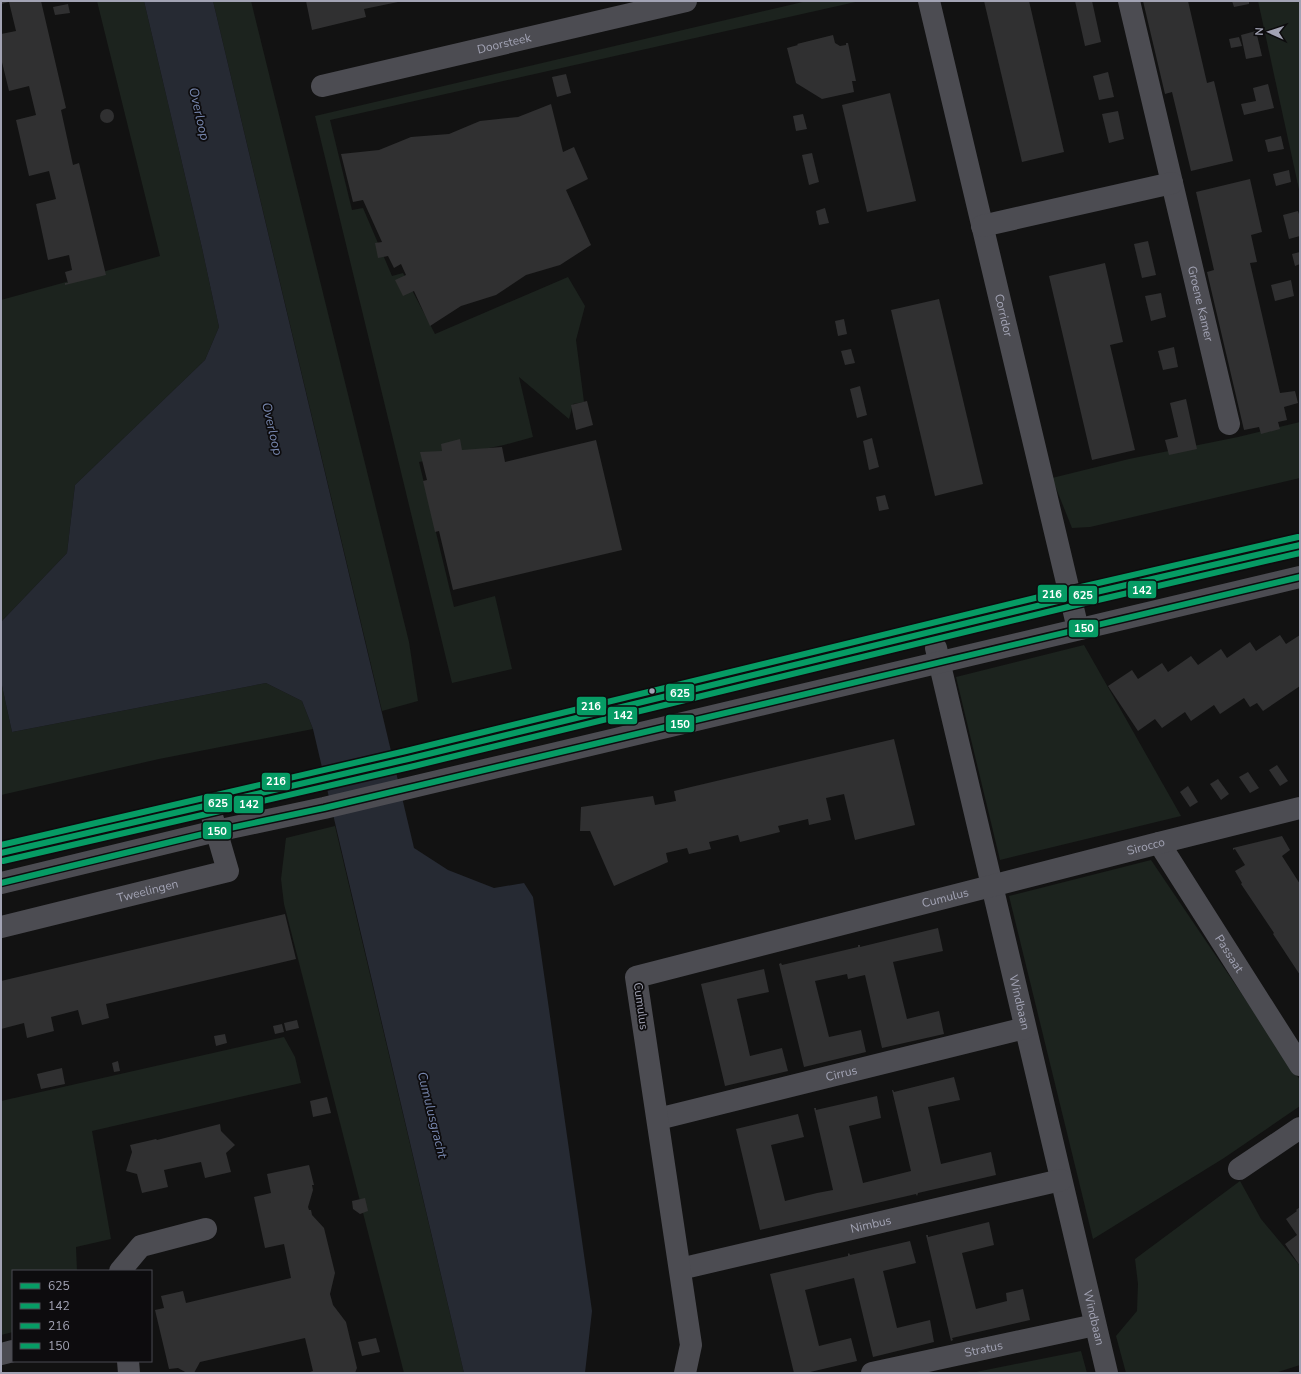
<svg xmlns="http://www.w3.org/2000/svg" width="1301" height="1374" font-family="'Nunito Sans',sans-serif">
	<rect width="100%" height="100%" fill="#121212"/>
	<g fill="#1c231e">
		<polygon points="97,1 144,1 202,248 219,327 205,360 75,485 67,553 1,622 1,300 160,256"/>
		<polygon points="213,1 251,1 409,642 418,701 382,711"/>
		<polygon points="807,1 860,1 330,120 352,210 363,208 392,276 403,273 435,334 568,277 585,306 576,340 584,402 573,404 569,419 519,377 533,437 504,445 419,462 454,607 495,596 512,669 452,683 315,116"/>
		<polygon points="1258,1 1300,1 1300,194"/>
		<polygon points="1300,422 1300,478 1090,527 1072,528 1052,478 1129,459 1238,437"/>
		<polygon points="1084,645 1181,816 1000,860 956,677"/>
		<polygon points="1,681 12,732 266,683 302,701 313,729 159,759 1,795"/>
		<polygon points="335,826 464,1373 404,1373 284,904 281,879 286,838"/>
		<polygon points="1151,860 1300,1080 1300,1106 1224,1158 1093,1239 1009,896"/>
		<polygon points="284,1037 295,1057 301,1083 92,1131 111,1239 76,1247 77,1271 13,1271 13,1332 1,1335 1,1101"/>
		<polygon points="1240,1181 1261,1219 1300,1266 1300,1365 1275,1373 1126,1373 1116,1336 1137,1311 1138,1284 1135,1259"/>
		<polygon points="1081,1351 1087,1373 971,1373"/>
	</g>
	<polygon fill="#262a33" points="144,1 213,1 414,848 448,870 494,888 524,883 533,897 592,1311 585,1373 464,1373 313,729 302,701 266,683 12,732 1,681 1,622 67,553 75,485 205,360 219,327 202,248"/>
	<g fill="#303031">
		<polygon points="1,1 41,1 66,108 61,110 73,165 79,163 106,275 65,285 65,283 68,283 65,272 72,270 69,255 48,260 36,204 56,199 49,171 29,176 16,120 36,115 29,86 9,91 1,58 1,34 16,31 9,2 1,4"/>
		<polygon points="306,1 398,1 398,2 364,9 366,17 312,30"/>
		<polygon points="984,1 1029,1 1064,152 1022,162"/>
		<polygon points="1075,1 1092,1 1101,42 1085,46"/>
		<polygon points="1143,1 1188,1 1207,83 1214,81 1233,161 1191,171 1172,92 1165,94"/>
		<polygon points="1232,1 1249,1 1249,4 1234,7"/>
		<polygon points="68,4 70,13 55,15 53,7"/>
		<polygon points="1256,31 1262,56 1246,59 1241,35"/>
		<polygon points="833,35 835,43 840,46 846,45 846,43 848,43 856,81 852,81 854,92 822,99 796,83 787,48 798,45 797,44"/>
		<polygon points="1239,37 1242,46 1231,48 1229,39"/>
		<polygon points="1108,72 1114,97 1099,100 1093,76"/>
		<polygon points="566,74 571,93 557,97 552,77"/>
		<polygon points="1268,84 1274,108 1244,115 1241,104 1256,101 1253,88"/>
		<polygon points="890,93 916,201 867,212 842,105"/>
		<polygon points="551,104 563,152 574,147 588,179 566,190 591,245 560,265 526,275 496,295 461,306 430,326 414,291 403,296 395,280 406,275 401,264 394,268 388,256 378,258 375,243 382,242 363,200 353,202 341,154 379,150 411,137 449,134 480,121 518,117"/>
		<circle cx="107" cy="116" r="7"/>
		<polygon points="1118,111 1124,139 1109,143 1102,114"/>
		<polygon points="803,114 807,129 796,131 793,116"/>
		<polygon points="1281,136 1284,149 1268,152 1265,140"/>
		<polygon points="812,153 819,182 809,185 802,155"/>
		<polygon points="1289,170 1291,182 1276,186 1273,174"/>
		<polygon points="1250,179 1262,232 1251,235 1257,262 1250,263 1280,393 1295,391 1298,403 1284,407 1287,420 1278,422 1280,429 1261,434 1259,427 1244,430 1207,272 1214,270 1196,192"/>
		<polygon points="825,208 829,223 819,225 816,211"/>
		<polygon points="1298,211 1300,217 1300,236 1289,239 1283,215"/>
		<polygon points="1148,241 1156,275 1142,278 1134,244"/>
		<polygon points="1300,252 1300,264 1295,266 1292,254"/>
		<polygon points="1105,263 1123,342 1110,345 1135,450 1092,460 1049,276"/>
		<polygon points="1291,280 1294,296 1275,301 1271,285"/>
		<polygon points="1161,293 1166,317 1151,321 1145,296"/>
		<polygon points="939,299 983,484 935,496 891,310"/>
		<polygon points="844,319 847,334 838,336 835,321"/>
		<polygon points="1174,347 1178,367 1163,370 1158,351"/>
		<polygon points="851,349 855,363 845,365 841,351"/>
		<polygon points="860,386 867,415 857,418 850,389"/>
		<polygon points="1186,399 1197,449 1169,455 1165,440 1178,437 1170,403"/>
		<polygon points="587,401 593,425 576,430 571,405"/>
		<polygon points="872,438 879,467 869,470 863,441"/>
		<polygon points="460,439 462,450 502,447 505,462 596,440 622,550 453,590 439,531 435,532 423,481 427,480 420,452 442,451 441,444"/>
		<polygon points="885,495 889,509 879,511 876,497"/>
		<polygon points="1280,635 1286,644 1300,635 1300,686 1263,711 1257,703 1250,707 1244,698 1220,714 1214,705 1191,721 1185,712 1162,728 1155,719 1138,731 1108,686 1132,670 1138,679 1162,663 1168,672 1191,656 1198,665 1221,649 1227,658 1250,642 1256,651"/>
		<polygon points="894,739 915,825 855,840 844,794 826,798 831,820 809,825 808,819 778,826 780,832 740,842 738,835 709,842 711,849 689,854 687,848 666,853 668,862 614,886 590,831 580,831 581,807 653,796 655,805 676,801 674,791"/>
		<polygon points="1277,765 1288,781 1280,786 1269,770"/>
		<polygon points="1248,772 1259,788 1250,793 1239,777"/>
		<polygon points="1218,779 1229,794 1221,800 1210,784"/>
		<polygon points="1188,786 1198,802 1190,807 1180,792"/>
		<polygon points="1282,836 1290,850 1282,856 1300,884 1300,975 1273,934 1274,933 1241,884 1242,883 1235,871 1245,865 1235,849 1233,850 1233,848"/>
		<polygon points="285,914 296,959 106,1004 109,1018 82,1025 78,1010 51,1017 54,1031 27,1038 24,1023 1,1029 1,981"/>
		<polygon points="938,928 943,951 893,962 907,1019 939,1011 944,1034 882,1048 865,975 848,979 847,974 815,981 829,1037 861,1030 866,1052 804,1067 779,964 781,963 782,965 858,947 858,945 860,945 860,947"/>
		<polygon points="764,969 769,992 737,999 750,1056 782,1048 788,1071 725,1086 701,984"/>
		<polygon points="297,1020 299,1028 286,1031 284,1023"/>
		<polygon points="282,1024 284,1032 275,1034 273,1026"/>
		<polygon points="225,1034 227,1043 216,1046 214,1036"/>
		<polygon points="118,1061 120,1071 114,1072 112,1063"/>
		<polygon points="62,1068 65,1084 41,1089 37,1074"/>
		<polygon points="954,1077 960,1100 928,1107 941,1164 991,1152 996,1175 918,1193 917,1196 916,1194 760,1230 736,1129 798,1114 804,1137 771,1145 785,1201 817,1193 833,1190 814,1108 816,1108 816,1110 877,1096 881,1118 849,1126 863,1183 911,1171 892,1090 893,1090 894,1092"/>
		<polygon points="327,1097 331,1113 313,1117 310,1101"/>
		<polygon points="220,1124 221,1131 235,1145 226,1153 231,1172 205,1178 201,1162 182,1166 164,1170 168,1187 142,1193 137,1174 126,1171 132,1152 130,1145 156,1139 157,1140"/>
		<polygon points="309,1165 314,1185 312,1185 313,1190 308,1207 309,1210 311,1210 312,1215 324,1228 335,1273 330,1294 333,1305 346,1322 357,1368 355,1373 307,1373 313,1371 305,1338 200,1362 194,1373 187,1373 178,1368 169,1369 155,1310 164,1308 161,1296 183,1291 186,1303 291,1278 284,1244 265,1248 254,1197 271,1193 267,1174"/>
		<polygon points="365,1198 368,1211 360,1214 353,1209 352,1201"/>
		<polygon points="1300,1207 1300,1266 1285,1244 1297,1235 1286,1219 1297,1211 1296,1210"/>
		<polygon points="989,1222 994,1245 962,1253 976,1309 1007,1301 1006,1293 1023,1289 1030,1320 952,1338 953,1340 951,1341 926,1235 928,1235 928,1237"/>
		<polygon points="910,1241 916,1263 883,1271 897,1328 930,1320 934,1342 873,1357 854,1278 805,1290 819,1346 851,1338 857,1361 806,1373 794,1373 770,1274 848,1256 848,1254 849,1253 850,1255"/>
		<polygon points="376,1338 380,1352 362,1356 358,1342"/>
	</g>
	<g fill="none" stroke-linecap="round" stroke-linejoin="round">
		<g stroke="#4c4c52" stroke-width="22">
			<path id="s1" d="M929,1l149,628"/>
			<path id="s2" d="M1129,1l100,423"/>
			<path id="s3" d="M322,86l364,-85"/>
			<polyline points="982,226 1172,183"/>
			<path id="s4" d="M936,648l171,725"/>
			<path id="s5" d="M1159,843l141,222"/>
			<polyline points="1,853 408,759 1070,598 1300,545"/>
			<polyline points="1,883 216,831 324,808 1300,577"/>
			<path id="s6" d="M1,927l227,-56 -16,-55"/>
			<path id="s7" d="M658,1119l367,-91"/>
			<polyline points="1239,1169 1300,1128"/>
			<path id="s8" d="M680,1269l381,-89"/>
			<polyline points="120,1271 141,1246 206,1229"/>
			<polyline points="1,1354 13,1351"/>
			<polyline points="128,1361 129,1373"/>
			<path id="s9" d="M685,1373l6,-28 -55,-368 523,-134 141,-35"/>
			<path id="s10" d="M872,1373l223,-48"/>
		</g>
		<defs>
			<polyline id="bus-1" points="1,853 408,759 1070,598 1300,545"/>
			<polyline id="bus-2" points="3,861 410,767 1072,606 1300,553"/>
			<polyline id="bus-3" points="1,845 406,751 1068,590 1298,537"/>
			<polyline id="bus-4" points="1,883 216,831 324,808 1300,577"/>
		</defs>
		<use href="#bus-1" stroke="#0d0c0e" stroke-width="9"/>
		<use href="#bus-2" stroke="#0d0c0e" stroke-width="9"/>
		<use href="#bus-3" stroke="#0d0c0e" stroke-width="9"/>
		<use href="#bus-4" stroke="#0d0c0e" stroke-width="9"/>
		<use href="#bus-1" stroke="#069b64" stroke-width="6"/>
		<use href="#bus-2" stroke="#069b64" stroke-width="6"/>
		<use href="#bus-3" stroke="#069b64" stroke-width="6"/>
		<use href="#bus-4" stroke="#069b64" stroke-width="6"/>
	</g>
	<circle fill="#a2a3b4" stroke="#0d0c0e" stroke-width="1.5" cx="652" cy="691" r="3.5"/>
	<g text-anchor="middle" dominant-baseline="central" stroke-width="3.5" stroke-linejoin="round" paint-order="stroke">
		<g font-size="12" fill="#a2a3b4" stroke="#0d0c0e">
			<text stroke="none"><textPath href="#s3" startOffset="187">Doorsteek</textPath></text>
			<text stroke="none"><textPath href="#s2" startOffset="311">Groene Kamer</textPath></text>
			<text stroke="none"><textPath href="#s1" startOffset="323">Corridor</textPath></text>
			<text stroke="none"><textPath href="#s9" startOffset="927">Sirocco</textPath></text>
			<text stroke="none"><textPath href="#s6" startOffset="151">Tweelingen</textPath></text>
			<text stroke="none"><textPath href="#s9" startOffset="720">Cumulus</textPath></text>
			<text stroke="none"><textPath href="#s5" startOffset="131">Passaat</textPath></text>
			<text stroke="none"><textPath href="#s4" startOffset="364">Windbaan</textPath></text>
			<text transform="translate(641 1006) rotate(82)">Cumulus</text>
			<text stroke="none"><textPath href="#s7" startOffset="189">Cirrus</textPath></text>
			<text stroke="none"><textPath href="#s8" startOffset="196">Nimbus</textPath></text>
			<text stroke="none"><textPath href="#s4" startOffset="688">Windbaan</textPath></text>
			<text stroke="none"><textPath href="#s10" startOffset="114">Stratus</textPath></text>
		</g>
		<g font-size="13" font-style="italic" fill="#7888b0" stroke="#0d0c0e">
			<text transform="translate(199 114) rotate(77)">Overloop</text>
			<text transform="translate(272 429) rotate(77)">Overloop</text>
			<text transform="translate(432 1115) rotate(76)">Cumulusgracht</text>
		</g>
	</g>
	<g stroke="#0d0c0e" stroke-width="1.5">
		<rect x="1127" y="580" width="30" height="19" rx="4" fill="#069b64"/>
		<rect x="1037" y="584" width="31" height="19" rx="4" fill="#069b64"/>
		<rect x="1068" y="585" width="30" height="20" rx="4" fill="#069b64"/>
		<rect x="1068" y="619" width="31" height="19" rx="4" fill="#069b64"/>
		<rect x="665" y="683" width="30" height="19" rx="4" fill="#069b64"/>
		<rect x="576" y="696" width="31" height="20" rx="4" fill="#069b64"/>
		<rect x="607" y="706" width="31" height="19" rx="4" fill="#069b64"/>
		<rect x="665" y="714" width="30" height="19" rx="4" fill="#069b64"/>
		<rect x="261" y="772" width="30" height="19" rx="4" fill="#069b64"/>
		<rect x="203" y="793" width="30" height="20" rx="4" fill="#069b64"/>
		<rect x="233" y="795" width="31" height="19" rx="4" fill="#069b64"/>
		<rect x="202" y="821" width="30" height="19" rx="4" fill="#069b64"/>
	</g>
	<g font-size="11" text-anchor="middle" font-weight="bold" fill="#fff">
		<text x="1142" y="594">142</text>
		<text x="1052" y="598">216</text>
		<text x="1083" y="599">625</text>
		<text x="1084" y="632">150</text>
		<text x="680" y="697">625</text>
		<text x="591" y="710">216</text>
		<text x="623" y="719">142</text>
		<text x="680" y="728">150</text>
		<text x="276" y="785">216</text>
		<text x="218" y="807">625</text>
		<text x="249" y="808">142</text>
		<text x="217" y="835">150</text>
	</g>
	<rect width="1301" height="1374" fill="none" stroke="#a2a3b4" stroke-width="4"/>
	<rect x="12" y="1270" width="140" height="92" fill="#0d0c0e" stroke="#494850"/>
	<rect x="20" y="1283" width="20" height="6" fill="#069b64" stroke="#494850"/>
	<text x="48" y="1290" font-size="12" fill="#a2a3b4">625</text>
	<rect x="20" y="1303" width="20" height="6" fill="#069b64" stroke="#494850"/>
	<text x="48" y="1310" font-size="12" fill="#a2a3b4">142</text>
	<rect x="20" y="1323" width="20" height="6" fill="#069b64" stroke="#494850"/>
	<text x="48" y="1330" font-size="12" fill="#a2a3b4">216</text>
	<rect x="20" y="1343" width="20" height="6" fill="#069b64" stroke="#494850"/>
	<text x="48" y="1350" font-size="12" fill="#a2a3b4">150</text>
	<g transform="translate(1269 32) rotate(273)" stroke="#0d0c0e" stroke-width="3" paint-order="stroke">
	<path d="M0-3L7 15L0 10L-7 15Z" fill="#a2a3b4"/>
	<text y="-6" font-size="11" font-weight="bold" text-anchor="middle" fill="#a2a3b4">N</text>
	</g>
</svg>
